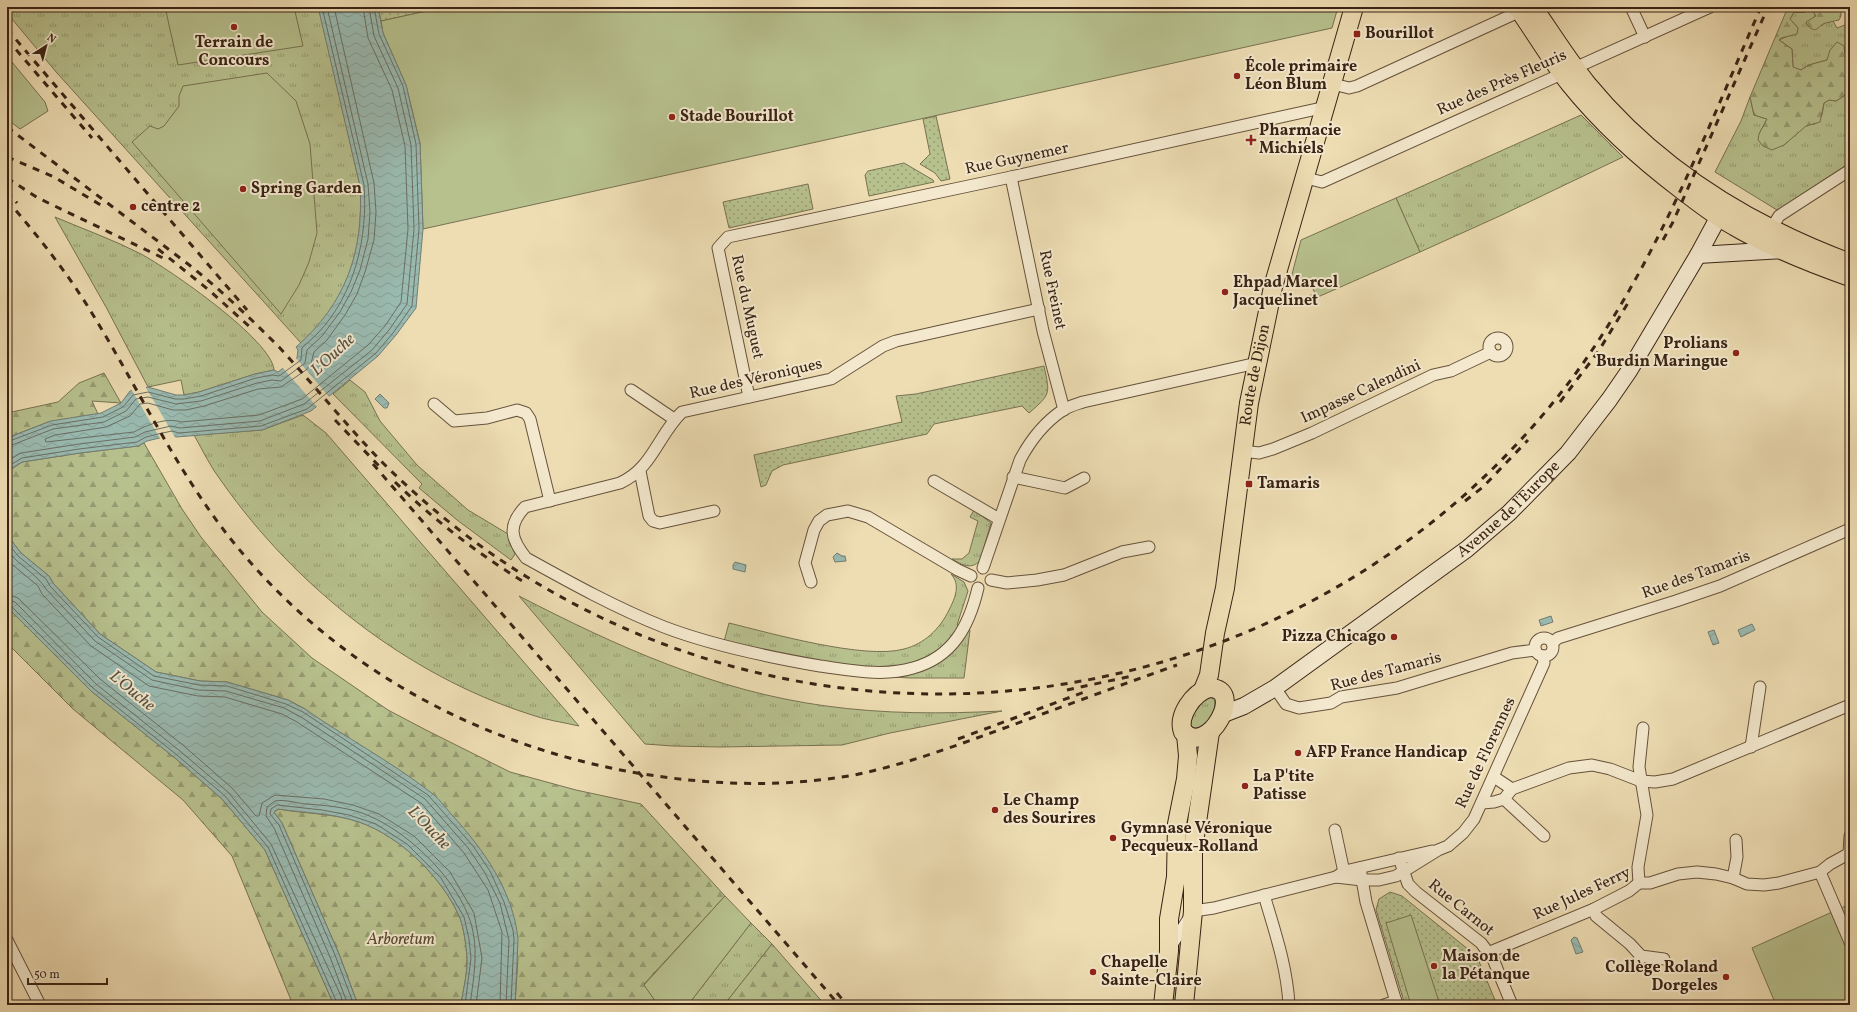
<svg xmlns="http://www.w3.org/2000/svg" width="1857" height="1012" font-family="Vollkorn,serif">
	<defs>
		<pattern id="grass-tufts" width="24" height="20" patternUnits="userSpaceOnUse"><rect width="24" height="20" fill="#b7c18e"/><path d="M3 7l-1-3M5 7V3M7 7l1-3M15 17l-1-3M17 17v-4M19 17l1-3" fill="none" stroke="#969c73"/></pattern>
		<pattern id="forest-firs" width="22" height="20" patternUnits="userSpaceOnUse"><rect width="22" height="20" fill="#b7c18e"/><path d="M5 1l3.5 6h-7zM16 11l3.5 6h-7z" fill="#969c73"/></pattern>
		<pattern id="park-dots" width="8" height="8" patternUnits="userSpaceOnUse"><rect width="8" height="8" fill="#b7c18e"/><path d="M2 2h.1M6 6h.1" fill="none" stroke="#969c73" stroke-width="1.8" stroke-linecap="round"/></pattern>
		<pattern id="water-waves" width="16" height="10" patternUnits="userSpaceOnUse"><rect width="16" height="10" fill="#9abbb2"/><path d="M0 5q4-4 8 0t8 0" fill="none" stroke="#85a098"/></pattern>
	</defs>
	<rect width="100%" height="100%" fill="#eeddb3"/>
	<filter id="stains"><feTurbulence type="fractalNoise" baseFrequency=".005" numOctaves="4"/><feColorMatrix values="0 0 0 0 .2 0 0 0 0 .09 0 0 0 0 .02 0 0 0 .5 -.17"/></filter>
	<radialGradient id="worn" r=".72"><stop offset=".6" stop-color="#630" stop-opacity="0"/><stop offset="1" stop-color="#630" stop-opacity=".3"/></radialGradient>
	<g fill="url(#grass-tufts)" stroke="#787252">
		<path d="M7,7h312l41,179c4,62 -12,115 -59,157l-244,-270 -50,-60z"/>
		<polygon points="1809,10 1816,14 1813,18 1822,26 1824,23 1833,21 1837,28 1850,23 1850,54 1845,54 1844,50 1831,50 1827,60 1809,65 1801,70 1793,68 1792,49 1779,40 1790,35 1798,28 1790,19 1794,12 1805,12"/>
		<polygon points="1850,92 1850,163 1777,210 1715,172 1741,121 1750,97 1754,115 1767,119 1759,134 1784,145 1806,125 1815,124 1822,115 1824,103 1829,100 1836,101"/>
		<polygon points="1581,115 1623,157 1504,214 1420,252 1396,198"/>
		<path d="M55,217c28,12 59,23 86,37 28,15 131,86 133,116l-19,4 -56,18 -15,3 -3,-15 -33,7 -42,-80z"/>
		<polygon points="350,380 365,392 380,421 417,465 468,510 508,534 509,541 515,554 511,560 457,520 419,488 422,484 333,394"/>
		<path d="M303,415l23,18 253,293c-17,-4 -34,-6 -50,-12 -122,-39 -234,-128 -307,-232 -11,-14 -19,-31 -28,-47l68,-5z"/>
		<path d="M974,510l17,13 -11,38c-10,9 -17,4 -28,-2h10l7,-6 9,-32 -8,-4z"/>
		<path d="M951,574l13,8 4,9 -11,34 13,5 -6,48h-54l-49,-3 -139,-26 7,-26c41,10 136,37 175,26 20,-5 36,-20 45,-39 6,-12 12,-25 2,-36z"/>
		<path d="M519,596c99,51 196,95 307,110 58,8 117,8 176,5l-112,22 -48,12 -122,2 -47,-1 -28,-2z"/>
		<path d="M1209,697l5,2c4,11 -7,23 -14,31l-8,-2 -2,-5c4,-9 8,-23 19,-26z"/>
		<polygon points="751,923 772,944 724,1005 688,1005"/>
		<polygon points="1184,939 1178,1005 1169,1005 1175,952 1179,941"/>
	</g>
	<g fill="url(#forest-firs)" stroke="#787252">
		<path d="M1788,7h51l2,2v7l-2,4c-5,1 -9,2 -13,3 -8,1 -8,13 -19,2l-1,-3 10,-6 -3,-5 -4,-1 -4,2h-11l-4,7 8,9 -1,6 -16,4 -2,2 13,9 1,18 8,3 8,-5 18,-5 3,-10 7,-8 7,4 1,8h5v38l-14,9 -7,-1 -5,3 -4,19 -14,4 -22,19 -12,5 -9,-4 -5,-6 1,-6 8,-15 -13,-4 -4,-18z"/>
		<polygon points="104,373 121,403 92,401 98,414 48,422 7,438 7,413 58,402 79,383"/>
		<polygon points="144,443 182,509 201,537 262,612 312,658 388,710 426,730 510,772 576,790 641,804 725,896 644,984 658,1005 515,1005 518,958 508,900 501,883 476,844 305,709 288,700 227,682 200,681 156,672 100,634 53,583 49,576 21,553 7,535 7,472 22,462 80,453 138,446"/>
		<polygon points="7,607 91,691 175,758 222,799 265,850 334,1005 293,1005 232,856 183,800 73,709 7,643"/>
		<path d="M279,809c26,5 54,4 80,13 41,14 84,56 101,96 4,11 6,27 7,39 1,15 -4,33 -6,48h-103l-19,-51 -57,-131 -8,-11z"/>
		<polygon points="772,944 825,1005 724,1005"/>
	</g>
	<g fill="url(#park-dots)" stroke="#787252">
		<polygon points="378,7 445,7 381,21"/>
		<polygon points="936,116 950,179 941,181 935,173 920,164 930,154 923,119"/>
		<polygon points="904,163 933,180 934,182 869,196 865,175 868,171"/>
		<polygon points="808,184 813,209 729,228 723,202"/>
		<path d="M1044,366c6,28 7,28 -15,47l-7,-7 -88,18 -7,10 -144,31 -11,6 -6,14 -5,2 -7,-32 148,-33 -6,-26 20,-2z"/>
		<polygon points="1390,892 1402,896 1474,954 1478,959 1497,1005 1405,1005 1376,910 1379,899"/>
	</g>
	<g fill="#b7c18e" stroke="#787252">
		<polygon points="165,7 294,7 303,46 178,65"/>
		<polygon points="445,7 1338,7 1332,28 423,229 420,143 406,85 383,33 381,21"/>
		<polygon points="7,56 45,102 48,111 20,129 7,119"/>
		<polygon points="267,73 296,101 310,144 317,233 309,262 299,285 281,314 132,142 150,126 158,129 164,126 179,106 179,96 183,86"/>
		<polygon points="1396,198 1420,252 1311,300 1309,296 1315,293 1312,287 1310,288 1305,278 1298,281 1291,278 1301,240"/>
		<polygon points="725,896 751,923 688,1005 658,1005 644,985"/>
		<polygon points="1850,904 1850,1005 1776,1005 1752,948"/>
		<polygon points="1411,915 1440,1005 1411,1005 1386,923"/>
	</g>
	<g fill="url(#water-waves)" stroke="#737e73">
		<path d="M318,7h60l5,26 23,52 14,59 3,85 -7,79 -20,27 -18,21 -67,55 -49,19 -86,7 -4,-2 -25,6 -9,5 -58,7 -58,9 -15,10v-34l44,-17 50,-8 20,-10 9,-12 18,-4 28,8h8l15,-3 56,-18 19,-4 4,2 19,-14 1,-8 -2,-3c50,-44 68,-95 64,-161z"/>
		<polygon points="380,394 389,403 387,408 384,408 375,399"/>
		<path d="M7,535l14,18 28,23 4,7 47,51 56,38 44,9 27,1 61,18 17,9c40,28 85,52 124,82 9,6 16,16 23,24 32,35 61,76 66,124l-3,66h-54c2,-15 7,-33 6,-48 -1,-12 -3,-28 -7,-39 -17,-40 -60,-82 -101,-96 -26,-9 -54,-9 -81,-13l-4,3 8,11 57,131 19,51h-24l-69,-155 -43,-51 -47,-41 -84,-67 -84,-84z"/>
		<polygon points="837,553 842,556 845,556 846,561 835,562 833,557"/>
		<polygon points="735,562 746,565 745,572 733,569 733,565"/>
		<polygon points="1551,616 1553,622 1541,626 1539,620"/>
		<polygon points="1752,624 1755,630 1741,637 1738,630"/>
		<polygon points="1714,630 1719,643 1713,645 1708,632"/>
		<polygon points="1574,937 1577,938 1583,952 1576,954 1571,940"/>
	</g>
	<g fill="#eeddb3">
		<polygon points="295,357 331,399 318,408 282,367"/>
		<polygon points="145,386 176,439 174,437 161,440 131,389"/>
	</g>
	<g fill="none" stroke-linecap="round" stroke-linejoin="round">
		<g stroke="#6a6f64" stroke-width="1">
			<path d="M334,7l40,176 2,29 -2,28 -9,32 -8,22 -12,21 -18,25 -13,12 -3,12 -5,6 -25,17 -23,2 -54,17 -18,4h-13l-25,-7 -8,1 -10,12 -24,11 -51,8 -10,4 1,3 88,-10c13,-7 32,-15 47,-10l78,-7 43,-16 66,-54 17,-19 16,-24 7,-73 -3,-83 -13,-56 -24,-52 -5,-31"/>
			<path d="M7,442l45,-17 51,-8 20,-10 10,-12 15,-3 27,7h9l17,-3 55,-18 16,-3 7,1 22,-16 1,-12c5,-5 11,-10 16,-15 37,-39 50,-96 46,-148l-42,-178"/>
			<polyline points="7,447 53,429 104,422 126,411 136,399 148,397 176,404 201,401 257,383 272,380 281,381 305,363 307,350 322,336 340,312 351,292 360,270 368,239 370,212 368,184 327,7"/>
			<polyline points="7,461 21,453 79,444 135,437 145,432 171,426 180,428 260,421 304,404 372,350 389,330 407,304 414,229 411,145 398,88 374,36 369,7"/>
			<polyline points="7,467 22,458 79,449 137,442 146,437 158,434 172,431 179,433 261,426 307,409 376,353 393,333 412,306 419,229 416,144 403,86 379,34 374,7"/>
			<polyline points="7,542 18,556 46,579 50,586 98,637 154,676 199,685 227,686 286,704 303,712 428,795 473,846 490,871 504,902 513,930 514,939 511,1005"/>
			<path d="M7,550c11,15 29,23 39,39l49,52 57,39 46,10 28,1 58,17 17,9 124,82 44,50 16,24 15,30 9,37 -3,65"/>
			<polyline points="7,560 38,586 42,594 91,646 149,686 198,696 225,697 282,714 297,722 421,803 464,853 488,890 502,932 500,1005"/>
			<polyline points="7,594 18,598 100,679 184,746 232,788 256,816 259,816 262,803 275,795 324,799 353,805 379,814 414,836 450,872 474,913 482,958 476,1005"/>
			<polyline points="7,600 15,602 96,684 180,751 228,792 271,844 341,996 343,1005"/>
			<polyline points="7,605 12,607 93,688 177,755 225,796 268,847 338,1005"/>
			<path d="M348,1005l-18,-48 -56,-129 -8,-12 1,-9 8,-6c9,-2 21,2 30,3 19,1 39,3 57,9 42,15 90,61 106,102 12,29 6,60 2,90"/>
			<polyline points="354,1005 335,955 279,825 270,814 271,809 277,805 322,810 349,815 376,824 407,844 441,878 464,917 469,939 471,958 465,1005"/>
		</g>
		<defs>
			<g id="minor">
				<polyline points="1631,7 1645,37"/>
				<polyline points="1333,84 1349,88 1357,86 1525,9"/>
				<polyline points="1011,177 1043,331 1064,410"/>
				<polyline points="1306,178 1322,182 1710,7"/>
				<polyline points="1768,234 1779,216 1850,170"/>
				<circle cx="1498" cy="347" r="9"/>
				<polyline points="631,390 674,419"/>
				<polyline points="749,397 718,248 728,237 1011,177 1326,107"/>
				<polyline points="434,404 454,421 487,418 517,410 526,413 530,419 550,501"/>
				<polyline points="1243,451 1259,453 1273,449 1312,433 1433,375 1451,371 1491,352"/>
				<polyline points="640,471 649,516 653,521 660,523 714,511"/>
				<polyline points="1013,477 1065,488 1084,478"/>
				<polyline points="934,481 999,519"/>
				<path d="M983,568l37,-108c10,-19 25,-38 43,-50 6,-4 14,-6 20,-8l174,-39"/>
				<polyline points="991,580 1007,583 1037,580 1064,575 1122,552 1149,547"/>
				<polyline points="811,582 805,563 814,530 819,521 827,515 848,511 868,517 958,570 971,576"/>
				<path d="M978,588c-9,38 -25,69 -65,80 -30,9 -63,2 -93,-2 -52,-9 -106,-20 -156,-39 -48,-19 -93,-44 -138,-69 -15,-19 -19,-32 -1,-51l95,-24c33,-15 38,-48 62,-71l149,-33 52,-33 13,-5 143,-32"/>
				<circle cx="1544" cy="647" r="9"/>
				<polyline points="1552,643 1558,638 1676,601 1720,586 1850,529"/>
				<polyline points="1275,688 1286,704 1299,708 1331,703 1341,697 1397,688 1512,653 1535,650"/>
				<polyline points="1751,747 1760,687"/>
				<polyline points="1494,777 1512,789"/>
				<polyline points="1504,799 1544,836"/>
				<polyline points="1482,803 1494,802 1504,799 1512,789 1569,768 1592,765 1610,769 1641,781 1655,782 1673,779 1850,705"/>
				<polyline points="1335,830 1345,877"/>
				<polyline points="1849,854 1850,836"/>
				<polyline points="1399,858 1408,884 1416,892 1481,943 1493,959 1512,1005"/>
				<polyline points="1360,868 1366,902 1397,1005"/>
				<polyline points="1820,872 1850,942"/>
				<polyline points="1336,877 1345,871 1432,851"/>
				<polyline points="1733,878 1737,857 1736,840"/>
				<polyline points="1639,883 1638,867 1647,815 1639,767 1643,728"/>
				<path d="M1264,895c11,37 23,72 25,110"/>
				<polyline points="1594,909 1596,916 1630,944 1641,956 1636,967"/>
				<polyline points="1193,911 1214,908 1336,877 1362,880 1379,880 1396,876 1438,850 1448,846 1463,833 1474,819 1544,663 1543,656"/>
				<polyline points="7,940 40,1005"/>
				<polyline points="1171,946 1191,915"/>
				<polyline points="1490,952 1594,909 1629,891 1639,883 1650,883 1678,874 1697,872 1716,874 1733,878 1747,884 1764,885 1779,883 1820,872 1830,864 1850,853"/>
				<polyline points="1641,956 1664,959"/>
				<polyline points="1384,1005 1396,1001"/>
			</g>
			<g id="secondary">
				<polyline points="1698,255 1782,250"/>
				<path id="s1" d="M1221,715l23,-9 31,-18 192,-139 42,-36 59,-60 41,-53 20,-29 69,-116 27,-50"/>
			</g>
			<g id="primary">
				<path d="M1517,7c18,25 34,53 53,77 33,41 71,75 112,106 17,13 33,26 52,36 36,21 76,37 116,51"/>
				<path d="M1533,7c18,26 34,52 54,77 70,85 161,141 263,179"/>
				<path d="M1209,688c38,-1 -1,70 -26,44 -6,-16 10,-39 26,-44z"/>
				<path id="s2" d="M1203,690l6,-15 6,-42 10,-45 24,-185 24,-116 81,-280"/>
				<polyline points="1163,1005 1169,951 1169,919 1176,877 1177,824 1186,779 1188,756 1186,734"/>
				<polyline points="1184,1005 1193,911 1193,850 1210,732"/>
			</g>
		</defs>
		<use href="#minor" stroke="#66523c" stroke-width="13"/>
		<use href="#secondary" stroke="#392315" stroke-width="18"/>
		<use href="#primary" stroke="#392315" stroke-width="20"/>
		<use href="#minor" stroke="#f4e9ce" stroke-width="11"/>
		<use href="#secondary" stroke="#f4e9ce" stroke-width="16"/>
		<use href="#primary" stroke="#eeddb3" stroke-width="18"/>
		<g stroke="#392315" stroke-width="3" stroke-dasharray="7 7" stroke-linecap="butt">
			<polyline points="7,29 247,310"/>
			<polyline points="7,39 92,138"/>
			<path d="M7,127l181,137c32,25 62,54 91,83 35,38 67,78 103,115 43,43 93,83 145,115 348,215 805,126 1049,-204 81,-111 130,-241 185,-366"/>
			<polyline points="7,157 54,177 104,207"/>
			<polyline points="7,178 38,198 163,258"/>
			<polyline points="7,191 17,203"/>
			<path d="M7,200c30,35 59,71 83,110 46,74 83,154 136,223 102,131 249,212 411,240 72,12 145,15 217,2 50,-10 98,-28 145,-45 60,-22 119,-44 178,-65"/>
			<polyline points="1663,240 1673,222 1768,7"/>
			<polyline points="158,249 210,291 251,328"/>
			<polyline points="1560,402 1598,352 1628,303"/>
			<polyline points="335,420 379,466"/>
			<polyline points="373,464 839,1005"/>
			<path d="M395,482c39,38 82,71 129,100"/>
			<polyline points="1465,501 1483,487 1528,440"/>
			<polyline points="1067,690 1132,676"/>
			<polyline points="958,739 1087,691"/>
			<polyline points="837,993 847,1005"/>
		</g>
	</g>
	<g fill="#8f2418" stroke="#f4e9ce" stroke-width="1.5">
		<circle cx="234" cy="27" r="4"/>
		<rect x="1353" y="30" width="8" height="8" rx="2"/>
		<circle cx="1237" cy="76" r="4"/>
		<circle cx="672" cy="117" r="4"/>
		<path d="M1249 134h4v4h4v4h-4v4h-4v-4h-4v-4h4z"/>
		<circle cx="243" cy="189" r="4"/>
		<circle cx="133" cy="207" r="4"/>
		<circle cx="1225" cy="292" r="4"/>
		<circle cx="1736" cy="353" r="4"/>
		<rect x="1245" y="480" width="8" height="8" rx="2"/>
		<circle cx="1394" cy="637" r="4"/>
		<circle cx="1298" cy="753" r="4"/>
		<circle cx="1245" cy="786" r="4"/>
		<circle cx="995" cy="810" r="4"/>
		<circle cx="1113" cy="838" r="4"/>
		<circle cx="1434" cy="966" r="4"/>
		<circle cx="1093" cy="972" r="4"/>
		<circle cx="1726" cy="977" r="4"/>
	</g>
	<g text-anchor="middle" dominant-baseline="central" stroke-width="4" stroke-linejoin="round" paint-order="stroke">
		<g font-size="16" font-weight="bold" fill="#392315" stroke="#f4e9ce" text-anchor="start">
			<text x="1365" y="34">Bourillot</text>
			<text x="234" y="43" text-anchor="middle">Terrain de<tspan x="234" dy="18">Concours</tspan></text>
			<text x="1245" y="67">École primaire<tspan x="1245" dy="18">Léon Blum</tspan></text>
			<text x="680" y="117">Stade Bourillot</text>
			<text x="1259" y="131">Pharmacie<tspan x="1259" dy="18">Michiels</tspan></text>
			<text x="251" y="189">Spring Garden</text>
			<text x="141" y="207">centre 2</text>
			<text x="1233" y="283">Ehpad Marcel<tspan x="1233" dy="18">Jacquelinet</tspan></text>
			<text x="1728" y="344" text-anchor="end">Prolians<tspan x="1728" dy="18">Burdin Maringue</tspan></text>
			<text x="1257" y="484">Tamaris</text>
			<text x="1386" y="637" text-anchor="end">Pizza Chicago</text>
			<text x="1306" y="753">AFP France Handicap</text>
			<text x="1253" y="777">La P'tite<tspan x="1253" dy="18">Patisse</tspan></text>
			<text x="1003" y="801">Le Champ<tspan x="1003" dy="18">des Sourires</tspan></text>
			<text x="1121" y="829">Gymnase Véronique<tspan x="1121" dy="18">Pecqueux-Rolland</tspan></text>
			<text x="1442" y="957">Maison de<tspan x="1442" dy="18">la Pétanque</tspan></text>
			<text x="1101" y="963">Chapelle<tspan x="1101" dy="18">Sainte-Claire</tspan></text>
			<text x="1718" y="968" text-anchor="end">Collège Roland<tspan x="1718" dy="18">Dorgeles</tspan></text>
		</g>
		<g font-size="16" fill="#392315" stroke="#f4e9ce">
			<text transform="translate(1502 83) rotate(-24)">Rue des Près Fleuris</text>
			<text transform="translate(1017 159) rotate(-12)">Rue Guynemer</text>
			<text transform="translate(1052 290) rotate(78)">Rue Freinet</text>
			<text transform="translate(747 307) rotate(78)">Rue du Muguet</text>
			<text stroke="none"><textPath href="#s2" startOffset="320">Route de Dijon</textPath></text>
			<text transform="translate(756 379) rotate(-13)">Rue des Véroniques</text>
			<text transform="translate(1361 392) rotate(-25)">Impasse Calendini</text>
			<text stroke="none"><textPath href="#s1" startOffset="355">Avenue de l'Europe</textPath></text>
			<text transform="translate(1696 575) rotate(-20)">Rue des Tamaris</text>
			<text transform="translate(1386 672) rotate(-15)">Rue des Tamaris</text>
			<text transform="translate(1486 753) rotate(-65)">Rue de Florennes</text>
			<text transform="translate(1582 894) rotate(-25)">Rue Jules Ferry</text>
			<text transform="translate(1461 908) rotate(39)">Rue Carnot</text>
		</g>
		<g font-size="16" font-style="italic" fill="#584a33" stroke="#f4e9ce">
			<text x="401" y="940">Arboretum</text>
		</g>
		<g font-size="17" font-style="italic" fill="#565144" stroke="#f4e9ce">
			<text transform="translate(333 355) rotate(-43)">L'Ouche</text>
			<text transform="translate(132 691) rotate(40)">L'Ouche</text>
			<text transform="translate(429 828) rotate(46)">L'Ouche</text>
		</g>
	</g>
	<rect width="1857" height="1012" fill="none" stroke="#eeddb3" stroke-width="24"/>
	<rect x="8" y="8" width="1841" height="996" fill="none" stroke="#392315" stroke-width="2"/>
	<rect x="12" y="12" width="1833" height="988" fill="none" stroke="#392315"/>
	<g transform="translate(46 46) rotate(36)" stroke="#f4e9ce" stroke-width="3" paint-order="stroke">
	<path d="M0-3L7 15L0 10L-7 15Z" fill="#392315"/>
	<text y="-6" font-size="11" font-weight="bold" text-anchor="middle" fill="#392315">N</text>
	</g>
	<path d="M28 978v6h79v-6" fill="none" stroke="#392315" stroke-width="2"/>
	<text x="34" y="978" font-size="12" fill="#392315" stroke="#f4e9ce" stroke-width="3" paint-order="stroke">50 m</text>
	<rect width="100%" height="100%" filter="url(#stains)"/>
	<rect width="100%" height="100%" fill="url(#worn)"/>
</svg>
